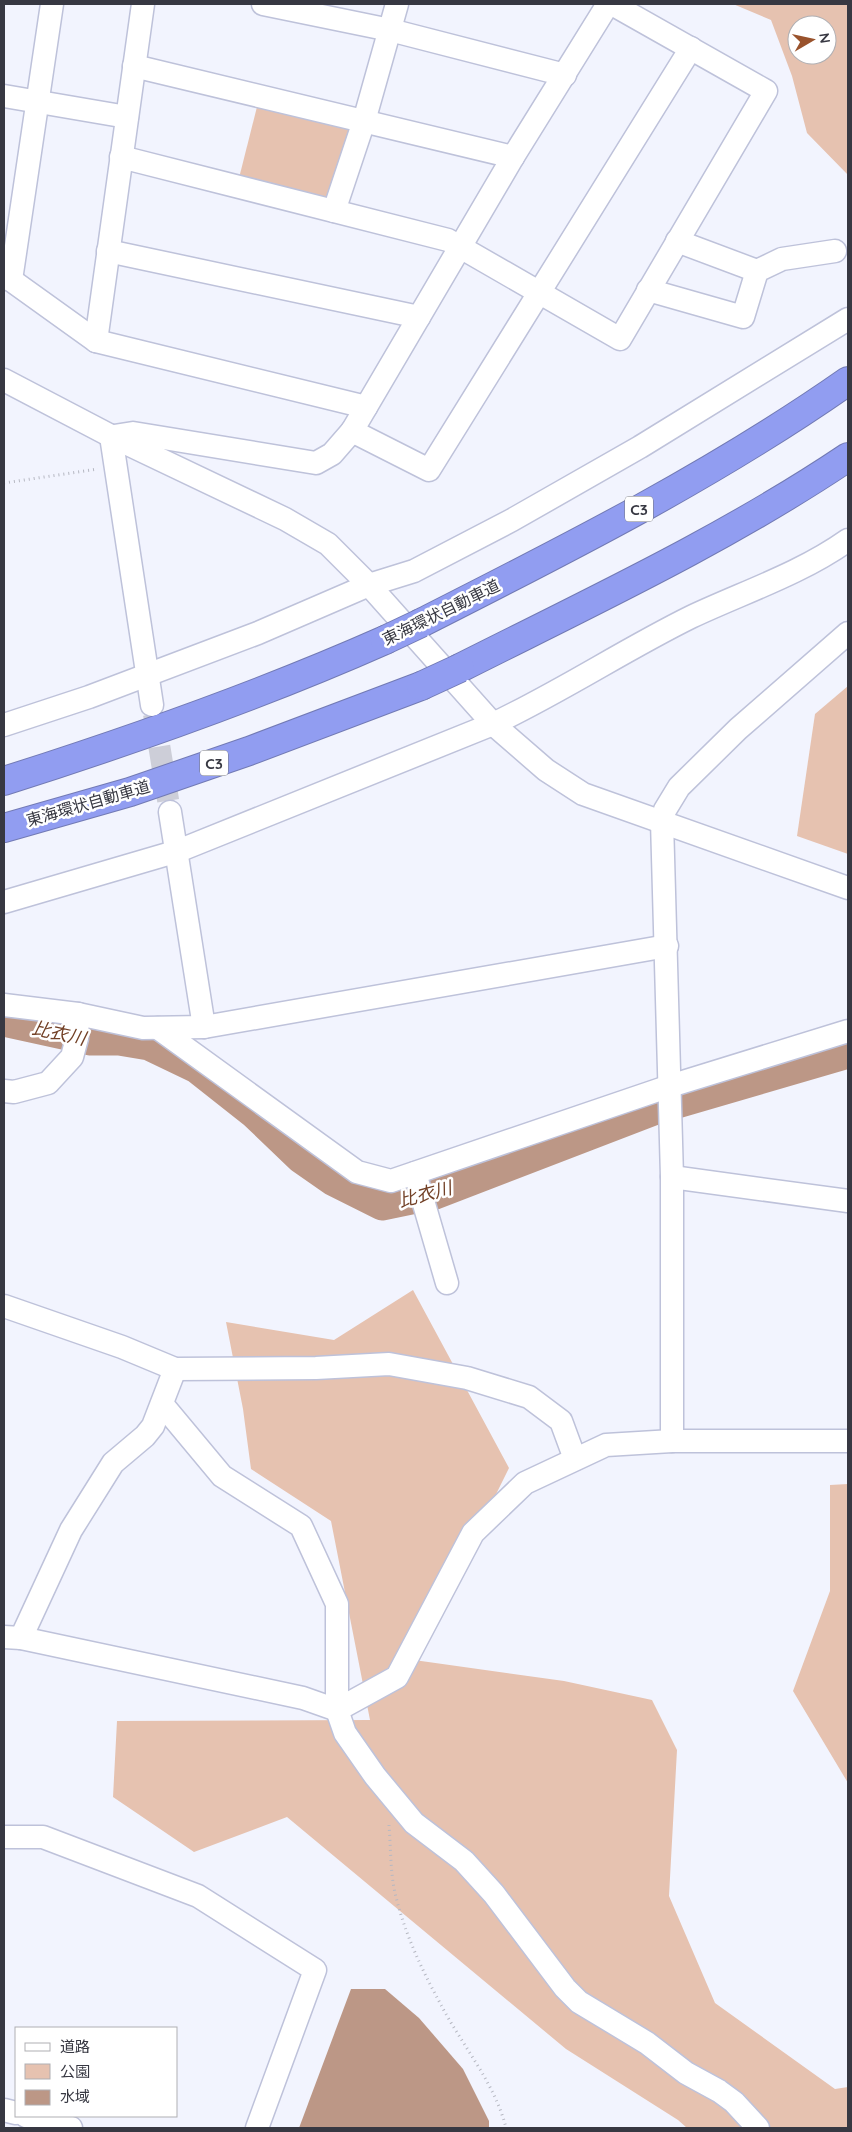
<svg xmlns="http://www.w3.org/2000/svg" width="852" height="2132" font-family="Quicksand,'Noto Sans JP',sans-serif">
	<rect width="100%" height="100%" fill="#f2f4fe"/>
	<g fill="#e6c2b0" fill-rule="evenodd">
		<path d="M733,4h115v171l-41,-42 -15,-57 -21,-56zM797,25h30v30h-30z"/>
		<polygon points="259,99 358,124 331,205 238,182"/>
		<polygon points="848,686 848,854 797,836 815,714"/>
		<polygon points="413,1290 509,1468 414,1660 564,1681 652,1700 677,1750 669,1896 715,2003 835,2089 848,2087 848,2128 687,2128 678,2120 566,2049 287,1817 194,1852 113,1797 117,1721 370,1720 331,1521 251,1469 243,1409 226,1322 334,1340"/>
		<polygon points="848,1484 848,1783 793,1691 830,1591 830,1485"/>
	</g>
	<polygon fill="#bc9786" points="351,1989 385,1989 419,2018 463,2069 489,2121 489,2128 299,2128"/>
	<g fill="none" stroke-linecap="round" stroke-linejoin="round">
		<polyline stroke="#bc9786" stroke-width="31" points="4,1021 91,1040 119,1040 149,1045 197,1068 254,1113 301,1158 334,1181 382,1205 435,1194 656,1109 848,1053"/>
		<polyline stroke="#cdced8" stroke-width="22" stroke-dasharray="22 11" stroke-linecap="butt" points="154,714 170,812"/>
		<defs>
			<g id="minor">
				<polyline points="263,4 390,30 565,75"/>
				<polyline points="134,66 513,157"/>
				<polyline points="4,96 127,117"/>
				<polyline points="121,157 448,240 620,339 766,91 612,4"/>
				<polyline points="334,211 364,121 397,4"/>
				<polyline points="677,241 757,271"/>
				<polyline points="108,251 419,317"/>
				<polyline points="4,271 11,280 96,341 366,407"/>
				<polyline points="11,280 52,4"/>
				<polyline points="648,290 743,317 757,271 782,259 835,251"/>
				<polyline points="96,341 143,4"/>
				<polyline points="4,380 111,436 285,519 328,544 369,585 493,724 546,770 583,794 848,888"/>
				<polyline points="352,431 429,470 691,48"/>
				<polyline points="111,436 152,705"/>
				<polyline points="114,436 133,433 316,463 332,454 352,431 513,157 608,4"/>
				<polyline points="4,725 89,697 258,633 369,585 414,571 512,520 640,447 848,319"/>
				<polyline points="170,812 204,1027"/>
				<path d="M4,902l174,-51 315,-127c68,-32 131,-74 198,-107 53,-25 109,-43 157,-77"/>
				<polyline points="4,1005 78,1014 143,1028 204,1027 667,946"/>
				<polyline points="158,1028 357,1172 391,1181 670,1086 848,1031"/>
				<polyline points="4,1091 14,1092 48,1083 72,1057 77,1038 78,1014"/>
				<polyline points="415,1173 447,1283"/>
				<polyline points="672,1177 848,1201"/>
				<polyline points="4,1306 122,1347 175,1369 316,1368 389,1364 467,1378 529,1397 561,1421 575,1459"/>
				<polyline points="162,1404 222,1476 301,1526 337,1604 337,1710 345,1733 375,1776 414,1823 464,1861 494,1894 565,1988 579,2002 647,2043 686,2073 719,2091 734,2102 758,2128"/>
				<polyline points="672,1441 672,1177 662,821 665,810 679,787 738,729 848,633"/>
				<polyline points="4,1637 21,1638 303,1698 337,1710 397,1677 473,1533 525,1483 606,1445 672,1441 848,1441"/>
				<polyline points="21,1638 71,1530 113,1463 145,1436 153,1426 175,1369"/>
				<polyline points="4,1837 43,1837 198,1896 315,1970 257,2128"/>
				<polyline points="4,2110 16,2113"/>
				<polyline points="26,2116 71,2128"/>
			</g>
			<g id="highway">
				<path d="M421,623c146,-74 293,-148 427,-242"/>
				<path d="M460,668c131,-66 266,-129 388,-211"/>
				<path d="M4,781c129,-41 257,-86 381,-141"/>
				<polyline points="4,828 130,792 249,751 421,686"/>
			</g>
		</defs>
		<use href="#minor" stroke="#bec2da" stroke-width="25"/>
		<use href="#highway" stroke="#727ab4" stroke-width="30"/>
		<g stroke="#b6b8c2" stroke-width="3" stroke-dasharray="1 4" stroke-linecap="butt">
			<polyline points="4,483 98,469"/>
			<path d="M389,1825c2,24 1,49 7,72 9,37 26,73 44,106 21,41 55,80 66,125"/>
		</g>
		<use href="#minor" stroke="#fff" stroke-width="22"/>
		<use href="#highway" stroke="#919df1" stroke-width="28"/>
		<defs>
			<g id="highway-bridge">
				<polyline points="385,640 421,623"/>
				<polyline points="421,686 460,668"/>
			</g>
		</defs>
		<use href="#highway-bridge" stroke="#727ab4" stroke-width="30" stroke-linecap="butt"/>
		<use href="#highway-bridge" stroke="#919df1" stroke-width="28"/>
	</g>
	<g text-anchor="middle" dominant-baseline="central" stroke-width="5" stroke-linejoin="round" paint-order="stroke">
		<g fill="#fff" stroke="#73747b" stroke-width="1">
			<rect x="625" y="496.5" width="28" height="25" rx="4"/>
			<rect x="200" y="750.5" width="28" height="25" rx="4"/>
		</g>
		<g font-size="15" font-weight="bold" fill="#373842">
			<text x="639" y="509">C3</text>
			<text x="214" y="763">C3</text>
		</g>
		<g font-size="16" fill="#373842" stroke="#fff">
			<text transform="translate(441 612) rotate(-26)">東海環状自動車道</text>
			<text transform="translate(88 803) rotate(-16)">東海環状自動車道</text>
		</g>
		<g font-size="18" font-style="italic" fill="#724026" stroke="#fff">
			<text transform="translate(59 1033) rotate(12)">比衣川</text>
			<text transform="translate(425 1194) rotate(-15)">比衣川</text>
		</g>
	</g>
	<rect width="852" height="2132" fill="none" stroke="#373842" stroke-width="10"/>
	<rect x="15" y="2027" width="162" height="90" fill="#ffffff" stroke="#afafb3"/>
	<rect x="25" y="2043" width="25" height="8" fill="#ffffff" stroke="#afafb3"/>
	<text x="60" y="2052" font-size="15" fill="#373842">道路</text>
	<rect x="25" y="2064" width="25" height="15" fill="#e6c2b0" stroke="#afafb3"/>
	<text x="60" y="2077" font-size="15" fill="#373842">公園</text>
	<rect x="25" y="2090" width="25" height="15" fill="#bc9786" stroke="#afafb3"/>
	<text x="60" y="2102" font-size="15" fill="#373842">水域</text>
	<g transform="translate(812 40) rotate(81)"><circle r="24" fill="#ffffff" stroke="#afafb3"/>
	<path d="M0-4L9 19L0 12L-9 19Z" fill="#99522c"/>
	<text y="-8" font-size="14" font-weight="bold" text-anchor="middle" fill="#373842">N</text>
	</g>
</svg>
